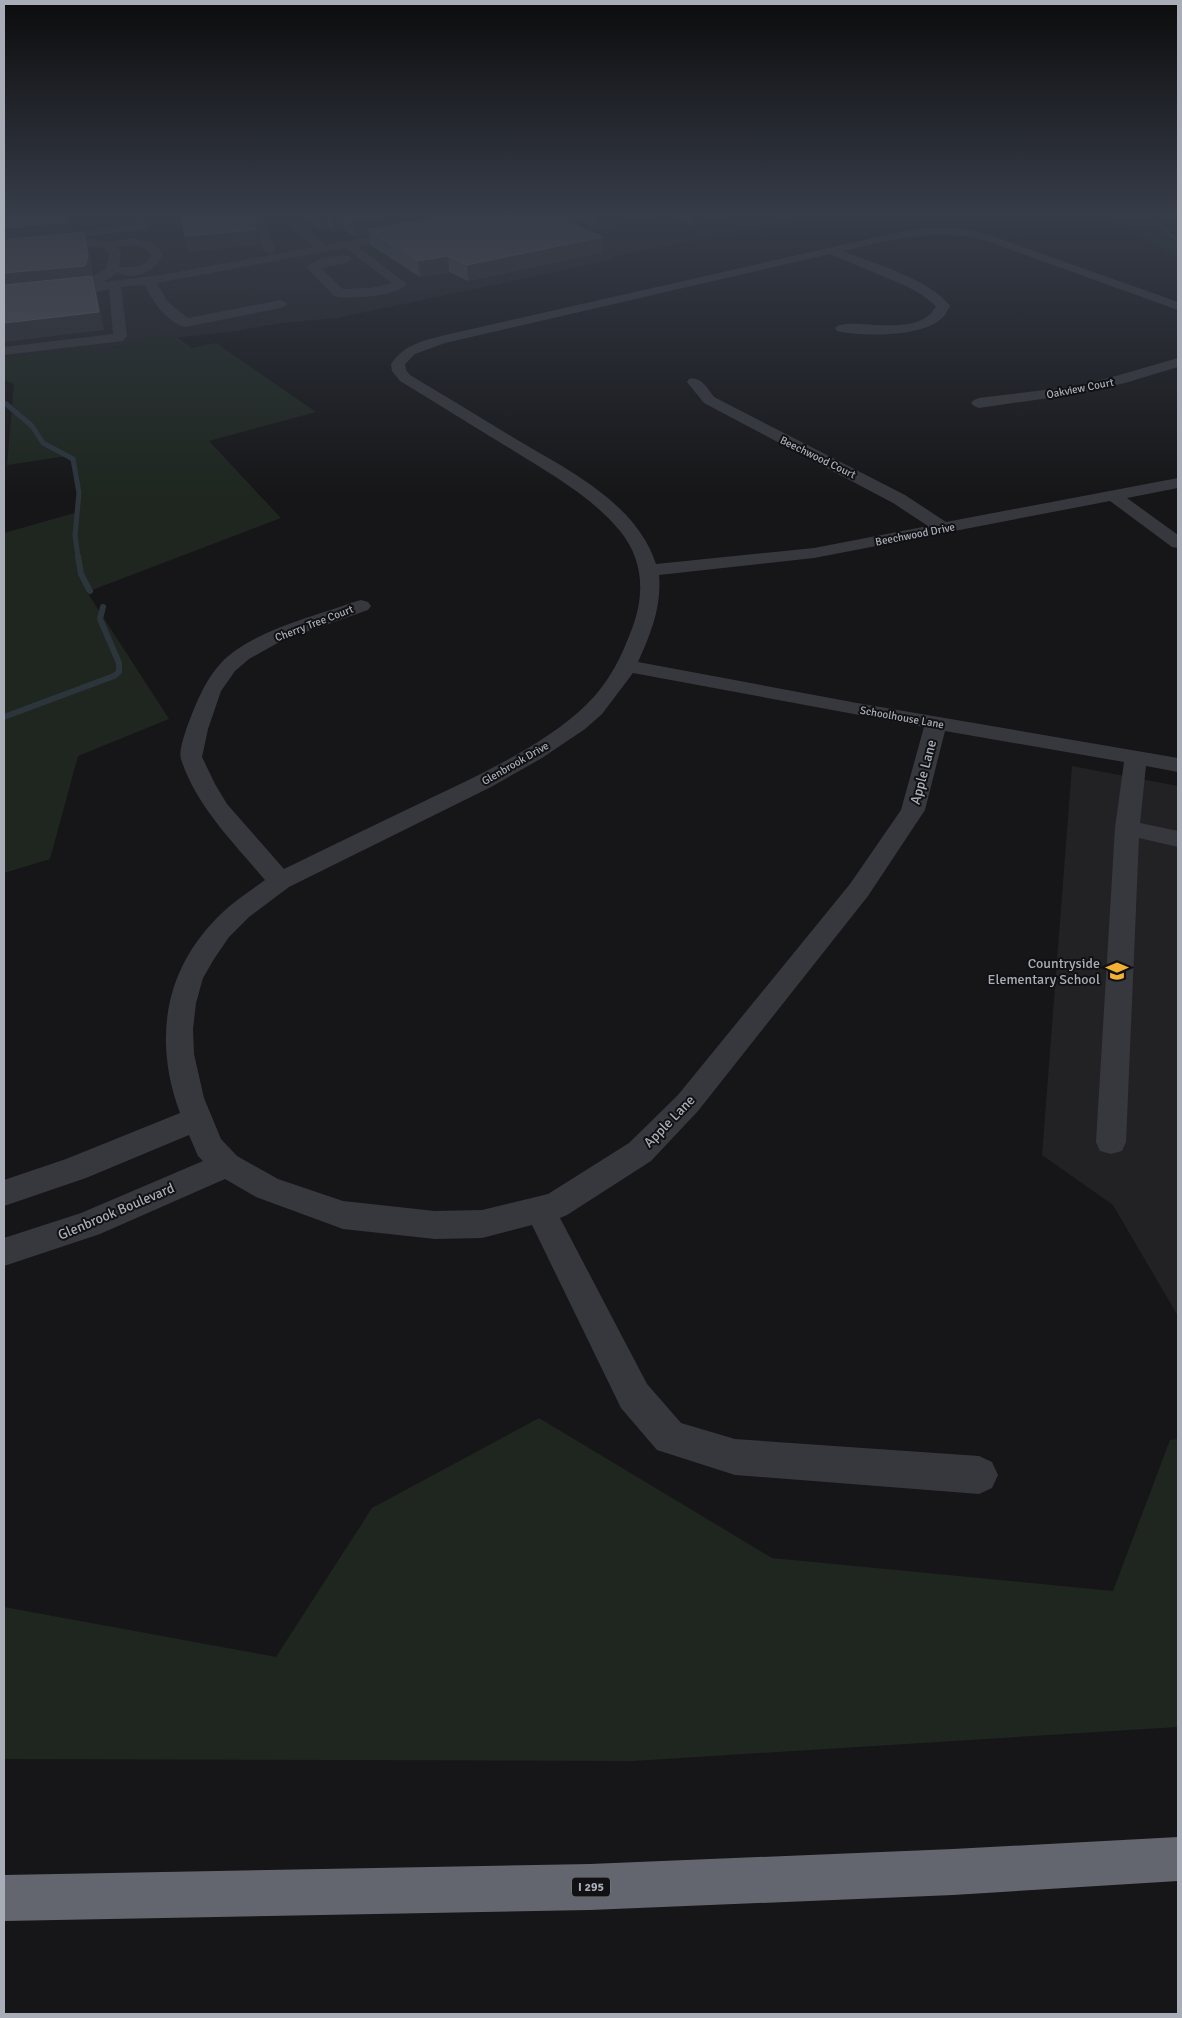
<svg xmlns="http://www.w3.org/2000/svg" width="1182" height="2018" viewBox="0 0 1182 2018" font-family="Signika,sans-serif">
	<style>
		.built { fill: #222225 }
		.green { fill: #1e261f }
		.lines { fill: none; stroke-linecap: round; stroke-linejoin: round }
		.stream-far2 { stroke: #2c353c; stroke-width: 4 }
		.stream-far1 { stroke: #2c353c; stroke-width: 5 }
		.stream { stroke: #2c353c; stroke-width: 6 }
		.minor { fill: #37383d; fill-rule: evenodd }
		.highway { fill: #63666e; fill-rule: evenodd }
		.wall { fill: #47494d }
		.shaded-wall { fill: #2f3033 }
		.building { fill: #525359; stroke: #5f6168 }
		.labels { text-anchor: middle; stroke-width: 4; stroke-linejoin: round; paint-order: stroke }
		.far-street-label { font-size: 11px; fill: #a8adb8; stroke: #111113 }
		.shield { fill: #111113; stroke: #7b7e86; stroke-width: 1 }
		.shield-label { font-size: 12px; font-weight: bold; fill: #a8adb8 }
		.street-label { font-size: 14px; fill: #a8adb8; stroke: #111113 }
		.poi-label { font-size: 14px; fill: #a8adb8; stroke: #111113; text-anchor: end }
	</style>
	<rect width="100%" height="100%" fill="#161618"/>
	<g class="built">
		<polygon points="4,214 825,214 612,257 611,260 337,318 281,323 237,331 137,342 91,354 89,348 4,357"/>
		<polygon points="1072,766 1178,786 1178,1316 1113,1205 1042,1155"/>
	</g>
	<g class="green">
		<polygon points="1071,214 1178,214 1178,259 1124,225"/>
		<polygon points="171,333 192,348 216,343 316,412 209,441 281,518 87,592 169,719 78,756 50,859 4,873 4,533 78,512 74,466 67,456 7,465 14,384 4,380 4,357 89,347 92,354"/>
		<polygon points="539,1418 772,1558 1113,1591 1170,1440 1178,1439 1178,1727 633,1761 4,1759 4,1607 276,1657 372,1508"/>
	</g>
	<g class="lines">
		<polyline class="stream-far2" points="1140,214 1162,227 1178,241"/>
		<polyline class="stream-far1" points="6,404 32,426 43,443 73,459 79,493 75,535 78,557"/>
		<g class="stream">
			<polyline points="78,556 81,574 90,591"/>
			<polyline points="4,717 114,676 119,672 119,663 100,619 103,607"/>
		</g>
		<g class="minor">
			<polygon points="136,214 148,214 150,227 148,229 82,237 76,234 82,231 138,224"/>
			<polygon points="251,214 263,214 275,250 273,253 269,254 263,250"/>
			<path d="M 288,214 L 300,214 L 302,226 L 326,245 L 407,230 L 411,231 L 413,233 L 411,235 L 357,246 L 407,284 C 397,296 350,300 334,296 L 309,270 L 307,267 C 315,258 338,254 349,256 L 351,259 L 349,262 L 321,268 L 343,289 L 370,288 L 392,283 L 345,248 L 157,283 L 168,302 L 188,318 L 281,300 L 288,304 L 281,308 L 185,327 C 168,323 151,300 145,285 L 121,287 L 127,336 L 123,341 L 4,355 L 4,347 L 113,334 L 109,289 L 97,292 L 92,291 L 4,301 L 4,293 L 91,283 L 94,275 L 106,269 L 109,253 L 103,248 L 91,247 L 4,255 L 4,247 L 91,239 L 109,242 L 131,238 L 152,243 L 163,253 C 158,270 133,283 118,272 L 104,282 L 161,275 L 314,247 L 293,229 ZM 131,245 C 139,246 145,248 151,254 C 146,270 132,265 119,268 L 121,252 L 116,247 Z"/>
			<path d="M 932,227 L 966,229 L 992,236 L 1178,302 L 1178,310 L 984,240 C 936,228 891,240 843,251 C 874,264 930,279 950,306 C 947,311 945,316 941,319 C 921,337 862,337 837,331 L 835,328 C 846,314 918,342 936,306 L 921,294 L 906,286 L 830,254 L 445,343 L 415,354 L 405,364 L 406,370 L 410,375 C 445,396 480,417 514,438 C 566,469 636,502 656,564 L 814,548 L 928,526 L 893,503 L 704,403 L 687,382 L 689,379 C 701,376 707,388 714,397 L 905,495 L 946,522 L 1178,478 L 1178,488 L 1127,498 L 1178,535 L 1178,548 L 1172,547 L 1110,501 L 814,558 L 659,575 C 662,605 651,634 638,662 L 857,703 L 1178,758 L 1178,772 L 1146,766 L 1140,823 L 1178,831 L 1178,847 L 1139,838 L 1126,1142 L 1122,1151 L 1111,1154 L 1100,1151 L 1096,1142 L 1115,828 L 1124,762 L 945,731 L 925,810 L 868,896 L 698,1111 L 651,1161 L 567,1215 L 560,1218 L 647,1384 L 681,1423 L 735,1439 L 979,1456 L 992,1462 L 998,1475 L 992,1488 L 979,1494 L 735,1475 L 657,1450 L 621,1408 L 532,1225 L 482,1238 L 435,1239 L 343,1229 L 256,1197 L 225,1179 L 100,1234 L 4,1266 L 4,1238 L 81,1213 L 203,1161 L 198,1156 L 189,1135 L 86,1178 L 4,1206 L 4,1180 L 66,1159 L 180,1113 C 151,1035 166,960 231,905 C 242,896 254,888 265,880 C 234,843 196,806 181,759 C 178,751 187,727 190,719 C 198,699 206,679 221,663 C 249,632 315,616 354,602 L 361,600 L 368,602 L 371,606 L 368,610 L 283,640 L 249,659 L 235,671 L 221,691 L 208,729 L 202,757 L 215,784 L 227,804 L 284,869 C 333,845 383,821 433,797 C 483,773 546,744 586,705 C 609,683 622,656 633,626 C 645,593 643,559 620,531 C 592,497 551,474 514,451 C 476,428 438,404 400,381 L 392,371 L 391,364 C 403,346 421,341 441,336 L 899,232 ZM 633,673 L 924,727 L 901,810 L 850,884 L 678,1095 L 629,1143 L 548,1194 L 482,1210 L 435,1211 L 343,1201 L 278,1179 L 237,1156 L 221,1139 L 204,1098 L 194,1054 L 193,1029 L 196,1003 L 203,978 L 214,959 L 229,937 L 249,917 L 289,887 L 491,787 L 542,758 L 585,729 L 602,714 Z"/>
			<polygon points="1178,358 1178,367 1125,383 1076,394 979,408 974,406 971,403 974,400 979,398 1076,386 1116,376"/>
		</g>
		<polygon class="highway" points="1178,1837 1178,1881 953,1895 590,1910 4,1921 4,1875 590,1864 953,1849"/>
	</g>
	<polygon class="wall" points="302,214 746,214 691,225 666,214 595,229 579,220 579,226 602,252 468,281 449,272 420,277 370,245 369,234 356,237 343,229 334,231 329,227 320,229 303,219"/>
	<g class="shaded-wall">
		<polygon points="66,214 68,214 71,239 4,246 4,228"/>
		<polygon points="318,214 327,214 329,227 320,229"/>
		<polygon points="341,214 343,229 334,231 332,215"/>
		<polygon points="395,214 477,214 368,230 369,234 356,237 354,221"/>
		<polygon points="595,214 666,214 595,229"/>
		<polygon points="692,214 746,214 691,225"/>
		<polygon points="579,217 579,232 565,220"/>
		<polygon points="257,230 259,245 188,252 185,236"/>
		<polygon points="84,232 88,249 93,273 92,276 97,293 104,330 4,342 4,273"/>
		<polygon points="602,237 602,252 468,281 467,265"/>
		<polygon points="448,256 449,272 420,277 418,261"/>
	</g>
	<g class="building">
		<polygon points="4,214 66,214 66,222 4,228"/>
		<polygon points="181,214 251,214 257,230 185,236"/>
		<polygon points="330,214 341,214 332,215"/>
		<polygon points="342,214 395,214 354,221"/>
		<polygon points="452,214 573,214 579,217 565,220 602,237 467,265 448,256 418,261 368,230"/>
		<polygon points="84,232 88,256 85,266 4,273 4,240"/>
		<polygon points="92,276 99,312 4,323 4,285"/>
	</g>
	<linearGradient id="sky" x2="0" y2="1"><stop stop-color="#0c0c0d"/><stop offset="0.43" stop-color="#363c48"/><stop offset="1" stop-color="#363c48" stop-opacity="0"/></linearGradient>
	<rect width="1182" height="496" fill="url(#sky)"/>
	<defs>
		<g id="school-bare" transform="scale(1.725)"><path d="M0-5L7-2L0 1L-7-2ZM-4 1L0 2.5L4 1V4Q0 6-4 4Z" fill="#f2b134" stroke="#111113" stroke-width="2.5" paint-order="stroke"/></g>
	</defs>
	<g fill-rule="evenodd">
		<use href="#school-bare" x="1117" y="971"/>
	</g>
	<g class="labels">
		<g class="far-street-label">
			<text transform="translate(1080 388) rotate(-11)" y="4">Oakview Court</text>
			<text transform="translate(818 457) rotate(26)" y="4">Beechwood Court</text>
			<text transform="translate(915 534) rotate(-11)" y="4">Beechwood Drive</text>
			<text transform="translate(314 623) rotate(-21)" y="4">Cherry Tree Court</text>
			<text transform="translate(902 717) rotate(10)" y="4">Schoolhouse Lane</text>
			<text transform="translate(515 763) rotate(-30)" y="4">Glenbrook Drive</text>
		</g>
		<rect class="shield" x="572" y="1877.5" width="38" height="19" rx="4"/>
		<g class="shield-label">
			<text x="591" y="1891">I 295</text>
		</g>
		<g class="street-label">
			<text transform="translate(923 772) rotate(-75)" y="5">Apple Lane</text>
			<text transform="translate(669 1121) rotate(-46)" y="5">Apple Lane</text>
			<text transform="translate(116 1211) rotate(-23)" y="5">Glenbrook Boulevard</text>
		</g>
		<g class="poi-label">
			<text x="1100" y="968">Countryside<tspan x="1100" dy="16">Elementary School</tspan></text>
		</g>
	</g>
	<rect width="1182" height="2018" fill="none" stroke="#a8adb8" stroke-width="10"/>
</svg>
